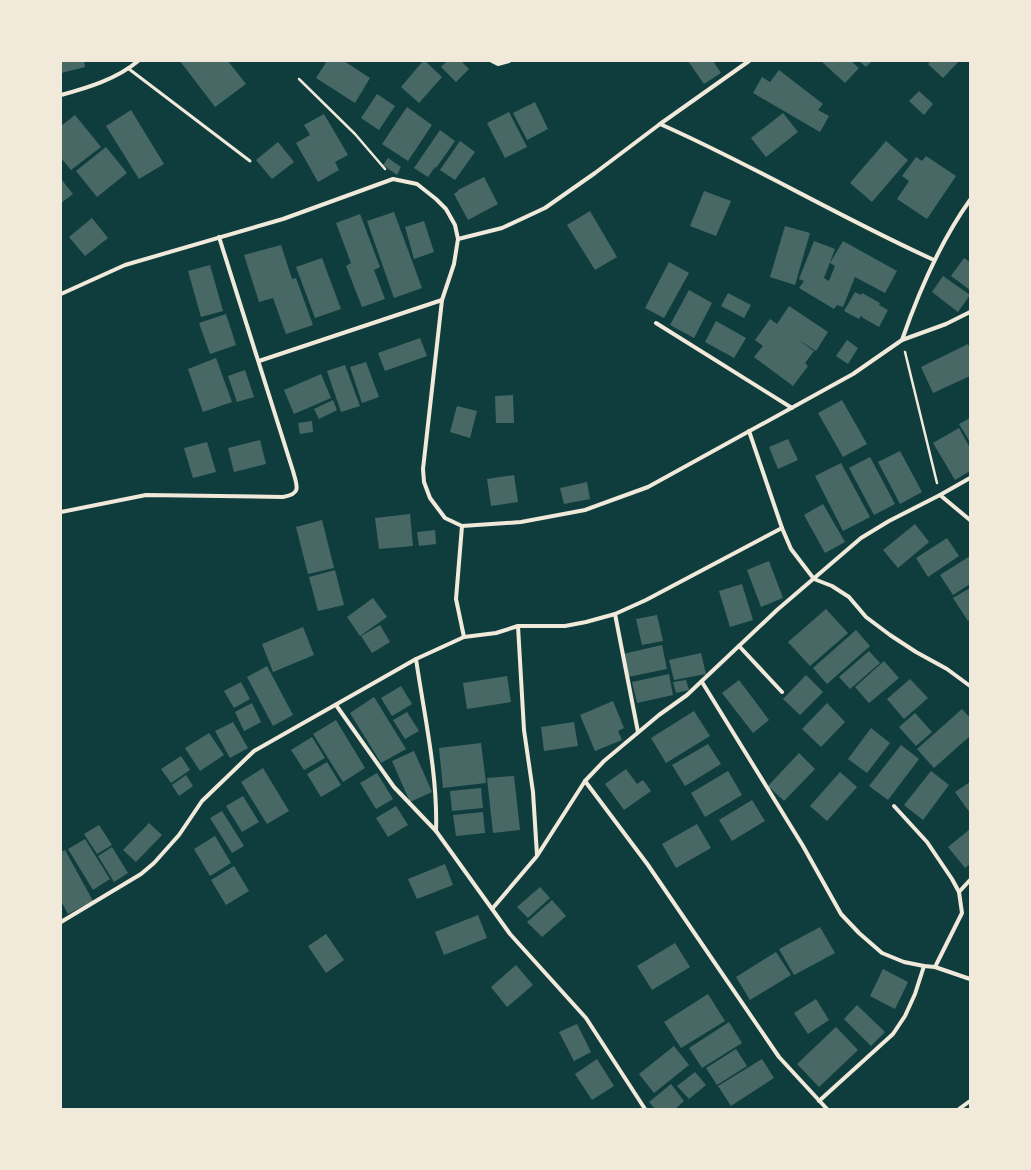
<svg xmlns="http://www.w3.org/2000/svg" width="1031" height="1170" viewBox="0 0 1031 1170" font-family="Quicksand,sans-serif">
	<style>
		.building { fill: #486865 }
		.lines { fill: none; stroke-linecap: round; stroke-linejoin: round }
		.path { stroke: #f1e9da; stroke-width: 2.5 }
		.service { stroke: #f1e9da; stroke-width: 3 }
		.minor { stroke: #f1e9da; stroke-width: 4 }
	</style>
	<rect width="100%" height="100%" fill="#0f3d3e"/>
	<g class="building">
		<polygon points="61,61 84,61 85,67 61,73"/>
		<polygon points="180,61 228,61 246,84 215,107"/>
		<polygon points="327,61 344,61 370,78 355,103 316,78"/>
		<polygon points="423,61 425,61 442,77 419,103 401,87"/>
		<polygon points="447,61 461,61 469,69 456,82 441,67"/>
		<polygon points="688,61 713,61 721,73 704,84"/>
		<polygon points="821,61 851,61 859,68 845,83"/>
		<polygon points="859,61 872,61 866,67"/>
		<polygon points="931,61 959,61 943,78 928,64"/>
		<polygon points="779,70 823,104 818,110 829,116 820,132 753,93 762,77 770,82"/>
		<polygon points="919,91 933,104 924,115 909,101"/>
		<polygon points="377,94 395,106 379,130 361,118"/>
		<polygon points="535,102 548,129 527,140 513,113"/>
		<polygon points="407,107 432,125 408,161 382,144"/>
		<polygon points="131,110 164,164 139,179 106,126"/>
		<polygon points="509,112 527,147 505,158 487,123"/>
		<polygon points="783,113 798,132 766,157 751,138"/>
		<polygon points="324,114 348,155 335,162 339,170 318,182 296,143 310,135 304,125"/>
		<polygon points="75,115 101,147 71,170 61,158 61,126"/>
		<polygon points="440,130 455,141 436,168 435,167 428,177 414,168"/>
		<polygon points="460,141 475,152 455,180 440,170"/>
		<polygon points="886,141 908,160 872,202 850,183"/>
		<polygon points="278,142 294,162 272,179 256,160"/>
		<polygon points="106,147 127,173 97,197 76,171"/>
		<polygon points="926,156 956,176 927,219 897,199 909,181 902,176 916,157 922,161"/>
		<polygon points="388,158 401,167 397,175 383,165"/>
		<polygon points="484,177 498,204 468,220 454,194 458,191 458,190"/>
		<polygon points="61,179 73,194 61,203"/>
		<polygon points="704,191 731,201 716,236 690,226"/>
		<polygon points="590,211 617,257 595,270 567,225"/>
		<polygon points="394,212 422,288 394,298 367,221"/>
		<polygon points="360,214 380,267 374,270 385,299 362,307 346,266 351,263 336,223"/>
		<polygon points="92,218 108,238 85,256 69,237"/>
		<polygon points="424,221 434,252 414,259 405,227"/>
		<polygon points="785,226 810,233 795,285 770,277"/>
		<polygon points="814,241 835,249 824,278 829,281 835,266 830,263 843,241 897,271 885,293 855,277 843,307 837,305 834,309 799,288 804,281 799,279"/>
		<polygon points="281,245 292,279 296,278 313,325 286,334 273,298 259,302 244,255"/>
		<polygon points="322,258 341,309 315,318 296,267"/>
		<polygon points="964,258 970,262 970,290 951,276"/>
		<polygon points="669,262 689,273 664,318 645,308"/>
		<polygon points="210,265 223,311 201,317 188,271"/>
		<polygon points="943,276 970,295 958,312 932,292"/>
		<polygon points="689,290 712,303 694,338 670,325"/>
		<polygon points="855,292 861,295 862,293 880,303 879,305 888,310 879,327 863,318 863,317 861,316 859,319 844,311"/>
		<polygon points="728,293 751,305 744,318 721,306"/>
		<polygon points="789,306 828,332 816,351 797,339 814,351 805,363 808,366 793,386 754,357 763,346 755,340 770,319 777,324"/>
		<polygon points="226,314 236,345 210,354 199,323"/>
		<polygon points="716,321 746,338 734,358 705,342"/>
		<polygon points="420,338 427,356 385,371 378,353"/>
		<polygon points="847,340 858,348 848,364 836,356"/>
		<polygon points="968,344 970,349 970,376 933,393 921,367"/>
		<polygon points="216,358 232,402 203,412 188,369"/>
		<polygon points="366,362 379,397 362,403 350,367"/>
		<polygon points="345,365 360,406 341,412 327,371"/>
		<polygon points="245,370 254,397 237,402 228,376"/>
		<polygon points="321,374 331,398 294,414 284,390"/>
		<polygon points="513,395 514,423 496,423 495,396"/>
		<polygon points="333,400 337,410 319,419 314,409"/>
		<polygon points="842,400 867,444 843,457 818,413"/>
		<polygon points="457,406 477,411 470,438 450,432"/>
		<polygon points="970,418 970,442 959,424"/>
		<polygon points="312,421 313,432 300,434 298,423"/>
		<polygon points="959,428 970,448 970,471 955,480 933,443"/>
		<polygon points="788,439 798,460 778,469 769,447"/>
		<polygon points="260,440 266,464 234,472 228,448"/>
		<polygon points="207,442 216,472 193,478 184,448"/>
		<polygon points="900,451 922,492 900,504 878,462"/>
		<polygon points="870,457 895,504 874,515 849,468"/>
		<polygon points="841,463 870,517 843,531 815,476"/>
		<polygon points="514,475 518,502 491,506 487,479"/>
		<polygon points="587,482 590,499 564,504 560,488"/>
		<polygon points="823,504 845,542 825,553 804,515"/>
		<polygon points="410,514 413,546 379,549 375,518"/>
		<polygon points="322,520 334,568 308,574 296,527"/>
		<polygon points="915,524 929,542 898,568 883,550"/>
		<polygon points="435,530 436,544 419,546 417,532"/>
		<polygon points="947,538 959,556 928,577 916,558"/>
		<polygon points="970,556 970,584 953,595 940,575"/>
		<polygon points="769,561 783,598 761,607 747,570"/>
		<polygon points="335,570 344,605 318,611 309,577"/>
		<polygon points="742,584 753,620 730,627 719,591"/>
		<polygon points="970,588 970,619 968,621 953,598"/>
		<polygon points="373,598 387,617 360,636 347,617"/>
		<polygon points="826,609 848,633 810,666 788,642"/>
		<polygon points="657,615 663,641 642,645 636,619"/>
		<polygon points="380,625 390,642 372,653 361,636"/>
		<polygon points="303,627 314,655 273,672 262,644"/>
		<polygon points="856,630 870,646 827,684 813,668"/>
		<polygon points="662,645 667,669 628,677 623,654"/>
		<polygon points="869,651 880,663 850,689 839,677"/>
		<polygon points="701,653 706,674 674,680 669,660"/>
		<polygon points="884,661 899,678 869,703 855,687"/>
		<polygon points="267,666 293,715 273,726 247,677"/>
		<polygon points="669,674 673,695 637,703 632,682"/>
		<polygon points="806,675 823,692 800,715 783,699"/>
		<polygon points="507,676 511,702 467,709 463,683"/>
		<polygon points="910,679 928,698 904,719 887,699"/>
		<polygon points="686,680 689,690 676,693 673,682"/>
		<polygon points="739,680 769,720 753,733 722,693"/>
		<polygon points="241,682 250,699 234,708 224,691"/>
		<polygon points="401,686 412,704 392,716 381,698"/>
		<polygon points="374,697 406,749 381,763 350,713"/>
		<polygon points="613,701 624,728 618,731 622,740 595,751 580,715"/>
		<polygon points="252,703 261,722 244,731 235,712"/>
		<polygon points="827,703 845,722 821,747 802,729"/>
		<polygon points="962,709 970,718 970,736 934,768 917,749"/>
		<polygon points="694,711 710,736 666,763 651,738"/>
		<polygon points="407,712 419,731 405,739 393,720"/>
		<polygon points="915,713 932,732 916,746 899,727"/>
		<polygon points="336,720 365,768 343,782 313,734"/>
		<polygon points="233,722 248,748 230,758 215,731"/>
		<polygon points="574,722 578,746 544,751 541,727"/>
		<polygon points="871,728 890,743 867,773 848,759"/>
		<polygon points="209,733 224,755 200,771 185,748"/>
		<polygon points="312,737 325,758 304,770 291,750"/>
		<polygon points="481,743 486,783 443,788 439,748"/>
		<polygon points="708,744 721,764 685,786 672,765"/>
		<polygon points="901,745 919,759 888,800 869,786"/>
		<polygon points="414,751 432,792 410,802 392,761"/>
		<polygon points="799,753 815,769 784,801 768,786"/>
		<polygon points="181,756 190,770 171,783 161,769"/>
		<polygon points="327,762 341,785 321,797 307,774"/>
		<polygon points="263,768 289,811 267,824 241,782"/>
		<polygon points="626,769 637,784 643,780 651,791 624,810 605,784"/>
		<polygon points="728,771 742,795 705,817 691,793"/>
		<polygon points="931,771 949,785 923,820 904,805"/>
		<polygon points="840,772 857,787 827,821 810,806"/>
		<polygon points="377,773 393,799 376,809 360,783"/>
		<polygon points="186,775 193,786 179,796 172,785"/>
		<polygon points="514,776 520,830 493,833 487,778"/>
		<polygon points="970,782 970,813 955,792"/>
		<polygon points="481,788 483,808 452,811 450,791"/>
		<polygon points="243,796 259,822 242,832 226,806"/>
		<polygon points="752,800 765,821 732,841 719,820"/>
		<polygon points="396,806 408,825 388,837 376,818"/>
		<polygon points="222,811 244,846 232,853 210,818"/>
		<polygon points="483,812 485,833 456,836 453,815"/>
		<polygon points="149,823 162,835 136,862 123,850"/>
		<polygon points="697,824 711,848 676,868 662,844"/>
		<polygon points="99,825 112,845 97,854 84,834"/>
		<polygon points="970,829 970,864 965,868 948,847"/>
		<polygon points="215,836 231,863 210,876 194,849"/>
		<polygon points="85,839 110,879 93,890 68,849"/>
		<polygon points="112,847 128,873 114,882 98,856"/>
		<polygon points="65,850 93,901 68,914 61,901 61,852"/>
		<polygon points="445,864 453,885 417,899 408,879"/>
		<polygon points="234,866 249,891 226,905 211,880"/>
		<polygon points="540,887 550,898 528,918 517,907"/>
		<polygon points="552,900 566,916 542,937 527,922"/>
		<polygon points="478,915 487,938 444,955 435,932"/>
		<polygon points="820,927 835,953 794,975 779,949"/>
		<polygon points="326,934 344,960 326,973 308,946"/>
		<polygon points="675,943 690,967 652,990 637,966"/>
		<polygon points="776,952 791,975 750,1000 736,977"/>
		<polygon points="516,965 533,985 507,1007 491,987"/>
		<polygon points="883,969 908,982 895,1009 870,996"/>
		<polygon points="708,994 725,1021 681,1048 664,1022"/>
		<polygon points="816,999 829,1020 808,1034 794,1013"/>
		<polygon points="857,1005 885,1032 871,1046 844,1019"/>
		<polygon points="729,1022 742,1043 702,1068 689,1048"/>
		<polygon points="577,1024 591,1052 574,1061 559,1032"/>
		<polygon points="836,1027 858,1050 819,1087 797,1064"/>
		<polygon points="674,1046 689,1065 654,1093 639,1074"/>
		<polygon points="736,1049 747,1066 717,1085 706,1068"/>
		<polygon points="597,1059 614,1086 592,1100 575,1074"/>
		<polygon points="762,1059 774,1078 731,1106 718,1086"/>
		<polygon points="695,1072 706,1085 689,1099 677,1086"/>
		<polygon points="671,1084 684,1101 675,1109 655,1109 649,1102"/>
	</g>
	<g class="lines">
		<g class="path">
			<polyline points="299,79 355,134 385,169"/>
			<polyline points="905,352 937,483"/>
		</g>
		<polyline class="service" points="129,69 250,161"/>
		<g class="minor">
			<polyline points="492,61 498,64 509,61"/>
			<path d="M 61,95 C 87,88 117,79 138,61"/>
			<path d="M 660,124 C 753,165 841,218 934,260"/>
			<polyline points="458,239 502,228 545,208 595,173 660,124 749,61"/>
			<polyline points="61,294 125,265 283,219 393,179 417,184 436,199 446,209 455,225 458,239 454,264 442,300 423,469 424,482 430,498 445,518 462,526"/>
			<polyline points="656,323 792,408"/>
			<path d="M 902,340 C 919,291 940,242 970,200"/>
			<polyline points="259,361 442,300"/>
			<polyline points="749,431 782,528"/>
			<polyline points="940,495 970,520"/>
			<path d="M 61,512 L 146,495 L 283,497 C 302,494 297,486 293,471 L 219,237"/>
			<polyline points="462,526 521,522 585,510 648,487 853,374 902,340 946,324 970,312"/>
			<polyline points="462,526 456,599 464,637"/>
			<polyline points="615,614 638,732"/>
			<polyline points="518,626 524,730 533,792 537,855"/>
			<polyline points="739,646 782,692"/>
			<path d="M 416,659 C 424,714 438,775 436,831"/>
			<polyline points="702,682 803,846 841,914 859,933 882,953 904,962 924,966 935,967 970,979"/>
			<polyline points="336,705 394,787 436,831 510,934 586,1018 645,1109"/>
			<polyline points="585,781 648,865 779,1057 827,1109"/>
			<polyline points="894,806 927,842 952,879 959,892 962,913 935,967"/>
			<polyline points="959,892 970,880"/>
			<polyline points="492,909 537,856 585,781 604,761 659,715 687,695 777,610 861,538 889,521 940,495 970,478"/>
			<polyline points="61,922 141,874 154,863 179,835 202,801 254,751 416,659 464,637 496,633 518,626 565,626 586,622 615,614 646,600 782,528 791,549 814,579 832,586 849,597 866,617 890,635 916,652 947,669 970,686"/>
			<polyline points="819,1101 893,1034 905,1016 915,994 924,966"/>
			<polyline points="959,1109 970,1101"/>
		</g>
	</g>
	<rect width="1031" height="1170" fill="none" stroke="#f1e9da" stroke-width="124"/>
</svg>
